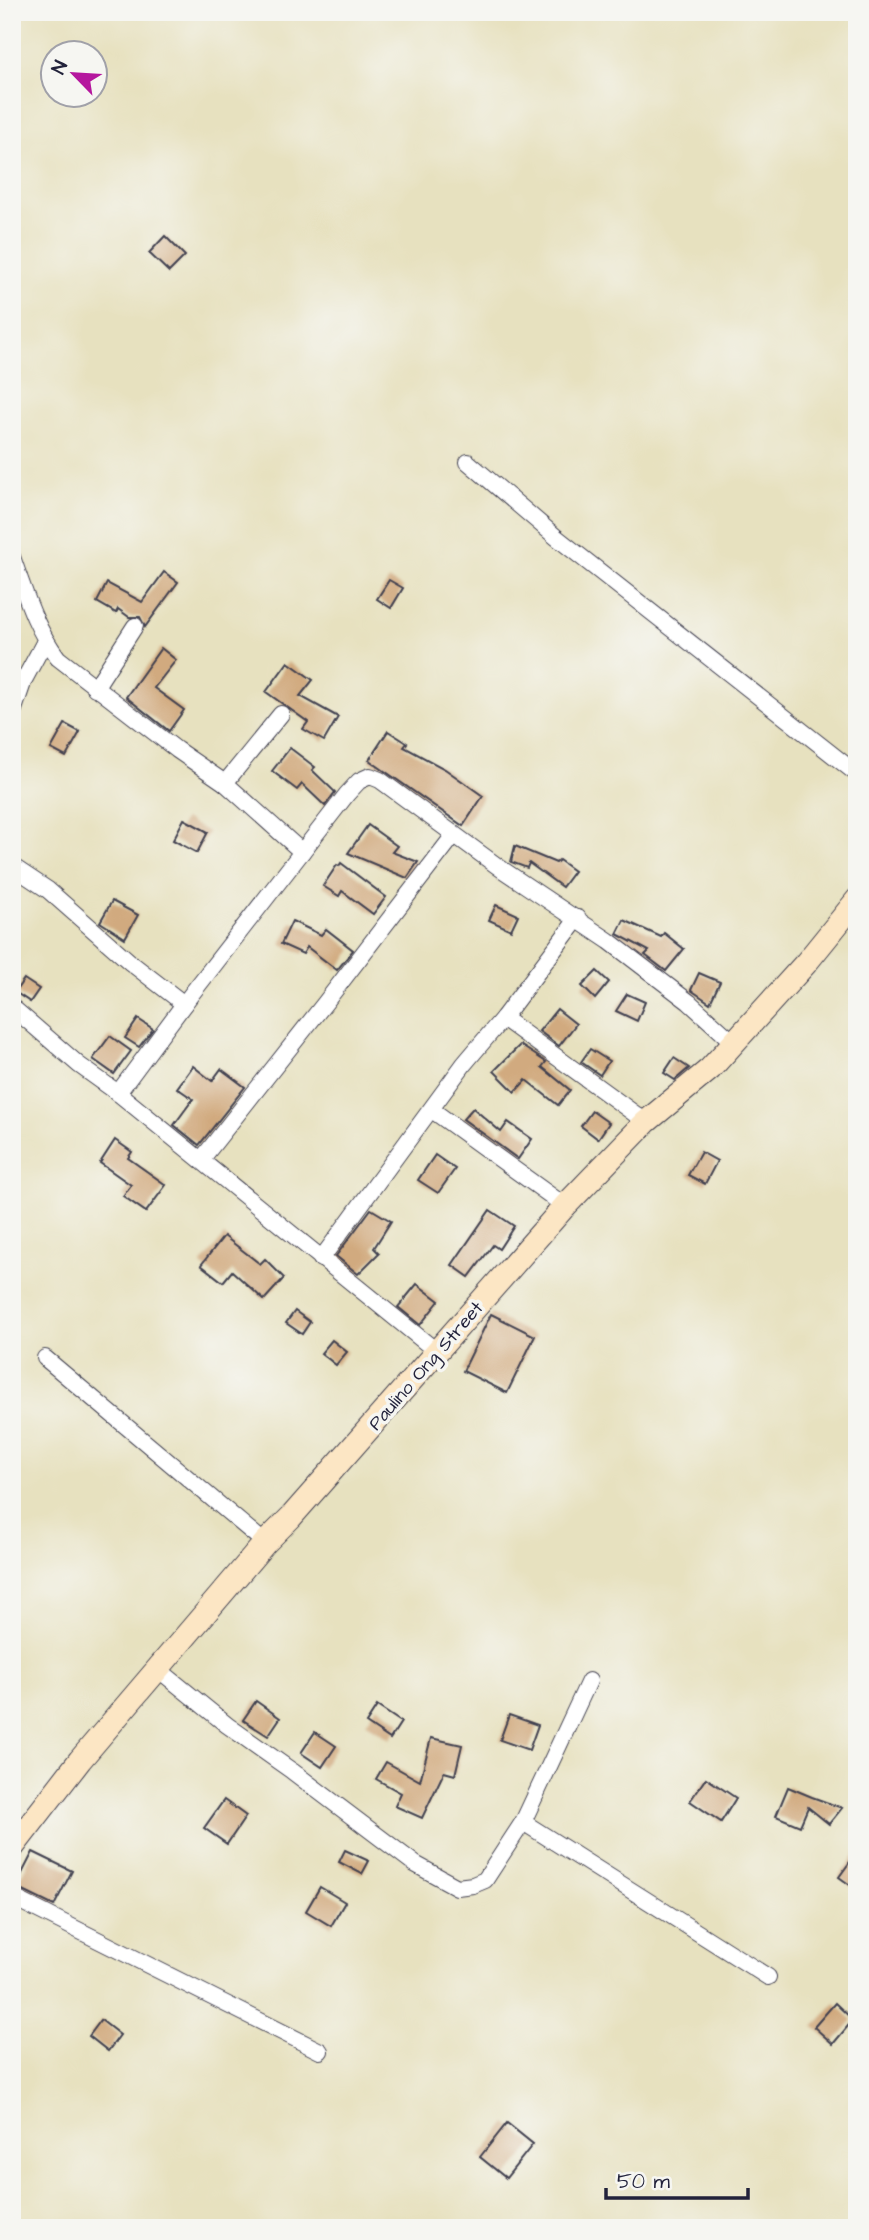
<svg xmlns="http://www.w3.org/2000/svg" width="869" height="2240" viewBox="0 0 869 2240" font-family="'Architects Daughter',sans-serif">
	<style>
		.building { fill: #d1aa7f }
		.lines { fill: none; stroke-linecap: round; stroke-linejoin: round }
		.street-casing { stroke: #403f4f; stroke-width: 18 }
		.secondary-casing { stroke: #403f4f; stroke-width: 25 }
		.street { stroke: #fff; stroke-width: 16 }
		.secondary { stroke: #fce6c4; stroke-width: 23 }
		.labels { text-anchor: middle; stroke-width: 7; stroke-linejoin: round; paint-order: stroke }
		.street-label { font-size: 19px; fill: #22223b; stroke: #f6f6f2 }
	</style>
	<rect width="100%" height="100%" fill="#f6f6f2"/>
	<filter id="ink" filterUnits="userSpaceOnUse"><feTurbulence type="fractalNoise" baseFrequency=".0143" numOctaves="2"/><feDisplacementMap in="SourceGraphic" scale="14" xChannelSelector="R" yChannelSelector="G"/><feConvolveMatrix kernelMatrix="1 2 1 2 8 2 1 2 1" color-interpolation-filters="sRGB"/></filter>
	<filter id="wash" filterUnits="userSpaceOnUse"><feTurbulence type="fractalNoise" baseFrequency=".00686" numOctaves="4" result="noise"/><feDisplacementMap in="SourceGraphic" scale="28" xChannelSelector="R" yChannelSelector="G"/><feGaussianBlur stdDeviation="1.57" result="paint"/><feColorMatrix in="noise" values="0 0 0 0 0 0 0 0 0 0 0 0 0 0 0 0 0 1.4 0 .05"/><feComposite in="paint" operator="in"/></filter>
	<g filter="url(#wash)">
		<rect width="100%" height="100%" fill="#e7e1bf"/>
		<g id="blocks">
			<g class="building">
				<polygon points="165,236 185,256 169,272 149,253"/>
				<polygon points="164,572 178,582 145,627 140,617 129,617 118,609 116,613 97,602 107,583 142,602"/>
				<polygon points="389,580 403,588 391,608 377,599"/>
				<polygon points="161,648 176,660 154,688 184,710 169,731 126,697"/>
				<polygon points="288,662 313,680 300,696 338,717 324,741 303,729 308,722 266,692"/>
				<polygon points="65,724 80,732 66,757 51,749"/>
				<polygon points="388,731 407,743 404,747 445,769 483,796 463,826 369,760"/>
				<polygon points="290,748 315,767 312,770 335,792 325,806 302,784 297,790 272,771"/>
				<polygon points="184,819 208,832 197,853 173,840"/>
				<polygon points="368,825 397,846 392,852 418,862 407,878 348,853"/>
				<polygon points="515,846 556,863 559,860 574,871 562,887 529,863 527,868 511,862"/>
				<polygon points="341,863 386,897 373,914 342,891 339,896 323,886 337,865 339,866"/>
				<polygon points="112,901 138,915 125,938 100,922"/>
				<polygon points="496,905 518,915 511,930 489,920"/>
				<polygon points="624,920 661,937 664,933 684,949 666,971 645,955 649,951 617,934"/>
				<polygon points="292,921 321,935 326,929 353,950 337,970 307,947 303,954 281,944"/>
				<polygon points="597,971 609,982 595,999 582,986"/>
				<polygon points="699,973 720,982 710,1003 691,990"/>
				<polygon points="24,979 39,989 30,1002 15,992"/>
				<polygon points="627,994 645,1002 637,1021 616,1011"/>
				<polygon points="557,1009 576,1024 559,1046 539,1031"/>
				<polygon points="138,1019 153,1029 139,1047 125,1038"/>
				<polygon points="110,1036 131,1051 114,1074 93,1059"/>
				<polygon points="520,1045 546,1062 542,1067 570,1090 558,1105 526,1080 515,1092 494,1071"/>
				<polygon points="590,1049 609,1061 600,1075 581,1062"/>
				<polygon points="674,1058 689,1068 675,1080 664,1073"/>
				<polygon points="193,1066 212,1081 221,1069 245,1087 199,1145 174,1125 193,1099 177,1088"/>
				<polygon points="473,1108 501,1132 508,1122 532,1139 518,1159 463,1119"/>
				<polygon points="592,1111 609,1123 598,1139 581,1126"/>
				<polygon points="115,1140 132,1152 128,1158 166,1185 146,1212 123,1196 131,1185 100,1163"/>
				<polygon points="701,1152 717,1161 705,1184 688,1175"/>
				<polygon points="435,1155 455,1169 438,1193 418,1180"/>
				<polygon points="371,1209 391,1221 374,1248 379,1253 358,1274 336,1256"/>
				<polygon points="490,1210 514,1226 499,1249 493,1245 469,1277 452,1265"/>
				<polygon points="224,1236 260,1264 265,1259 284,1278 264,1300 232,1271 223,1282 201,1265"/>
				<polygon points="417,1284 439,1301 420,1325 398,1307"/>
				<polygon points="295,1311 310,1322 302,1334 286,1323"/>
				<polygon points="491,1314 535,1336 507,1393 463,1371"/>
				<polygon points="332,1340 347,1352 336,1365 321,1353"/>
				<polygon points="256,1701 280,1718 268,1736 243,1720"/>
				<polygon points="377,1706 401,1722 390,1739 366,1723"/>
				<polygon points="509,1715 538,1725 529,1750 500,1740"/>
				<polygon points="315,1732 336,1746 322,1767 301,1753"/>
				<polygon points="431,1738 462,1745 455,1775 444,1772 422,1818 395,1806 401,1793 376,1779 386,1762 420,1781"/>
				<polygon points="706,1778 736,1798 721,1822 690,1801"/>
				<polygon points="788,1787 812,1797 842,1808 829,1824 808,1807 800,1826 776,1816"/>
				<polygon points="224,1800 246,1816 227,1844 204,1828"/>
				<polygon points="345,1850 369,1861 362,1874 339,1862"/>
				<polygon points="33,1852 72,1871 54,1906 15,1887"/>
				<polygon points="857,1852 857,1890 839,1877"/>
				<polygon points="320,1887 345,1902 331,1926 306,1911"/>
				<polygon points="835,2003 853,2020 833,2044 814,2027"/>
				<polygon points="101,2020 120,2035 108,2051 89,2036"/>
				<polygon points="507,2123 533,2144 506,2178 480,2157"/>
			</g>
		</g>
	</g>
	<g filter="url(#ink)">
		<use href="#blocks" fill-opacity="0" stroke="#403f4f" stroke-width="2"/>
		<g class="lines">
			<g class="street-casing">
				<g id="street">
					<polyline points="468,462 556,537 857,774"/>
					<path d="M 12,557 C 25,593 35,628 58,658 L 177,750 L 225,783 L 302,852"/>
					<polyline points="95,688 135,626"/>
					<polyline points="12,715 24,680 45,641"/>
					<polyline points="225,783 281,714"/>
					<polyline points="12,866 48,890 131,963 184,1004"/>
					<polyline points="12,1007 79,1065 118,1093 436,1351"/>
					<polyline points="503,1018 646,1122"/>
					<polyline points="118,1093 193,992 347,794 359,781 370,776 380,780 500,868 609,941 689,1002 733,1042"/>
					<polyline points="432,1110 565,1206"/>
					<polyline points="201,1160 325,1003 454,835"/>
					<polyline points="321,1259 464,1064 503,1018 578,918"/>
					<polyline points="45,1358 265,1543"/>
					<polyline points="158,1669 227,1725 292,1771 415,1864 457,1887 473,1885 485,1880 523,1822 589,1681"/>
					<polyline points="523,1822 768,1977"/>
					<polyline points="12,1897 320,2051"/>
				</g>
			</g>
			<g class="secondary-casing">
				<polyline id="secondary" points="12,1848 80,1760 265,1543 291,1517 565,1206 646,1122 710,1069 806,963 857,900"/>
			</g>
			<use href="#street" class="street"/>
			<use href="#secondary" class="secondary"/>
		</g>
	</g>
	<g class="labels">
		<g class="street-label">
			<text transform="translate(425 1365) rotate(-49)" y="7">Paulino Ong Street</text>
		</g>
	</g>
	<rect width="869" height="2240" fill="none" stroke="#f6f6f2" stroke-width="42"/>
	<g transform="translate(74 74) rotate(295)"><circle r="33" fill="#f6f6f2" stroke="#a1a1a9" stroke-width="2"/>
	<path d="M0-5L12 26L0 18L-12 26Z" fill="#b5179e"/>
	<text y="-10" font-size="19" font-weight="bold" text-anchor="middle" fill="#22223b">N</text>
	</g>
	<path d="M606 2188v10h142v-10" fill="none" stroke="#22223b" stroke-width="3.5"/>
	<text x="617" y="2188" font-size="21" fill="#22223b" stroke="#f6f6f2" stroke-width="5" paint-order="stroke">50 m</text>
</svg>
